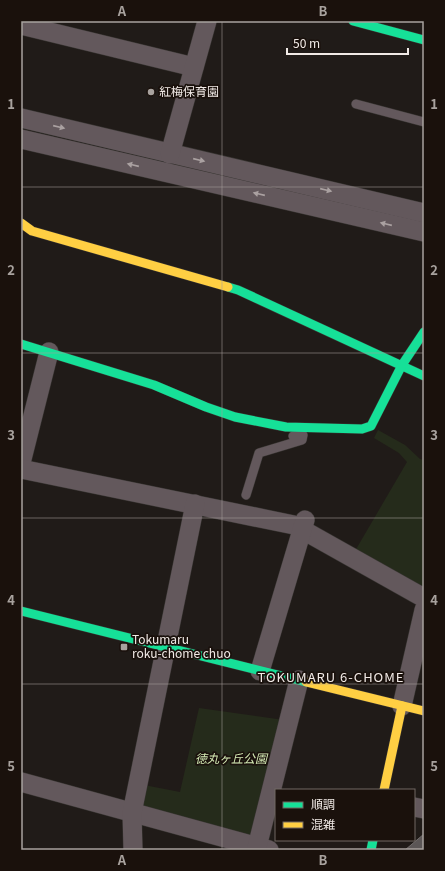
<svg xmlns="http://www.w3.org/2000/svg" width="445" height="871" viewBox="0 0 445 871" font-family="Georgia,'Noto Sans JP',serif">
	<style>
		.green { fill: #252b1b }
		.building { fill: #5b5656; stroke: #726d6c }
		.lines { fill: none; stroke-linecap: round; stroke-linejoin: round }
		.lane-casing { stroke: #383532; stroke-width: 10 }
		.street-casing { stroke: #383532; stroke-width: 20 }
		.fast-casing { stroke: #383532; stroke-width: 10 }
		.slow-casing { stroke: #383532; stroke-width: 10 }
		.lane { stroke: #63585c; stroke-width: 9 }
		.street { stroke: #63585c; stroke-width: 19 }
		.fast { stroke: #16e098; stroke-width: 9 }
		.slow { stroke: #ffcf43; stroke-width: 9 }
		.oneway { fill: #aaa1a1 }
		.grid { fill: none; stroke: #a8a29e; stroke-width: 1; stroke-opacity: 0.55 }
		.poi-dot { fill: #a8a29e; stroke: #1a110c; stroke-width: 1.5 }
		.labels { text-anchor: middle; stroke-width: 3.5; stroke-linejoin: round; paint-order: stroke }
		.poi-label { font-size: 12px; fill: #f1eae6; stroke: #1a110c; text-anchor: start }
		.park-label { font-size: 12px; font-style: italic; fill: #d4eab4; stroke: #1a110c }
		.neighbourhood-label { font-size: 13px; letter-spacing: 1px; fill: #f1eae6; stroke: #1a110c }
		.neatline { fill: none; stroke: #a8a29e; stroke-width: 1.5 }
		.grid-label { font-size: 13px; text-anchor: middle; font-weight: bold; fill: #a8a29e }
	</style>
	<rect width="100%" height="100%" fill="#201b18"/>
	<g class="green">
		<polygon points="378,430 405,445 420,459 424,460 424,591 355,551 407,462 399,453 374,438"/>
		<polygon points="199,708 284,720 256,831 248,837 146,810 141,801 144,785 180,792"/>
	</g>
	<polygon class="building" points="424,834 424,850 405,850"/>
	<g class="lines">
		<g class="lane-casing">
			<g id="lane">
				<polyline points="356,104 424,122"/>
				<polyline points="246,495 259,453 302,440 303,435 293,436"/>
			</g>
		</g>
		<g class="street-casing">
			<g id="street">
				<polyline points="21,25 194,67"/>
				<polyline points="21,118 424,213"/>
				<polyline points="21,139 424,232"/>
				<polyline points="170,154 207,21"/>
				<polyline points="21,463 49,352"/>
				<polyline points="21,469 294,525 424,598"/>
				<polyline points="260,671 305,520"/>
				<polyline points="402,706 424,610"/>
				<polyline points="21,782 269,850"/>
				<polyline points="414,807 424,809"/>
				<polyline points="257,847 299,680"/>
				<polyline points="133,850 132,813 195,504"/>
			</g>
		</g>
		<g class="fast-casing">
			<g id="fast">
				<polyline points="353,21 424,40"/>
				<polyline points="228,287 238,290 424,376"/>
				<polyline points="21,344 154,385 206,407 235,417 286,427 362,429 371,426 402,365 424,332"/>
				<polyline points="21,611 306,682"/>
				<polyline points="371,850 373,840"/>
			</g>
		</g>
		<g class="slow-casing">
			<g id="slow">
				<polyline points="21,223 32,231 228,287"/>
				<polyline points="306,682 424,711"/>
				<polyline points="384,790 402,706"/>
			</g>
		</g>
		<use href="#lane" class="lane"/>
		<use href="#street" class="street"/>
		<use href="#fast" class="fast"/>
		<use href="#slow" class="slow"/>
	</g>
	<defs><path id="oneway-solid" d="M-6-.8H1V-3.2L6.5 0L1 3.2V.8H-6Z"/></defs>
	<g class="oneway">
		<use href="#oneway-solid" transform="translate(59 127) rotate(13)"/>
		<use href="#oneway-solid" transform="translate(199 160) rotate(13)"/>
		<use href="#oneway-solid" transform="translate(133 165) rotate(-167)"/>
		<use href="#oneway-solid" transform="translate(326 190) rotate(13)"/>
		<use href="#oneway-solid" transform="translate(259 194) rotate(-167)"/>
		<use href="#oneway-solid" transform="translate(386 224) rotate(-167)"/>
	</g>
	<path class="grid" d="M 222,21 L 222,850M 21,187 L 424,187M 21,353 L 424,353M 21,518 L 424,518M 21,684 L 424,684"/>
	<g class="poi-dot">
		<circle cx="151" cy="92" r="4"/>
		<rect x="120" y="643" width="8" height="8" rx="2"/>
	</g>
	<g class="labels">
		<g class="poi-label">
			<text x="159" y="96">紅梅保育園</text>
			<text x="132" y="644">Tokumaru<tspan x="132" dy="14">roku-chome chuo</tspan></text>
		</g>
		<g class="park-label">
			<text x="231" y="763">徳丸ヶ丘公園</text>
		</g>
		<g class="neighbourhood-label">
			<text x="331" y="682">TOKUMARU 6-CHOME</text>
		</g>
	</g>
	<rect width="445" height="871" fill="none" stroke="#1a110c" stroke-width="44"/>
	<rect x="275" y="789" width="140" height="52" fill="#1a110c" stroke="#706863"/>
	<rect x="283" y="802" width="20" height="6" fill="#16e098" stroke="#706863"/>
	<text x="311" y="809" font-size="12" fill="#f1eae6">順調</text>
	<rect x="283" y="822" width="20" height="6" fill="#ffcf43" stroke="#706863"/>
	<text x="311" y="829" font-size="12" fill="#f1eae6">混雑</text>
	<path d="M287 48v6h121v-6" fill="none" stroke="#f1eae6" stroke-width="2"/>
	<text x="293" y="48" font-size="12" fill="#f1eae6" stroke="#1a110c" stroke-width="3" paint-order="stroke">50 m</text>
	<rect x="22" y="22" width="401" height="827" class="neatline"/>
	<g class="grid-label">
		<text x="122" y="16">A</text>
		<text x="323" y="16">B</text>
		<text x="11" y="109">1</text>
		<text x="434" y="109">1</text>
		<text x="11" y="275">2</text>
		<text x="434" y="275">2</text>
		<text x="11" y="440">3</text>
		<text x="434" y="440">3</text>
		<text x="11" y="605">4</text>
		<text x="434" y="605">4</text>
		<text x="11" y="771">5</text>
		<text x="434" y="771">5</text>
		<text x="122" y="865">A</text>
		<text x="323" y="865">B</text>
	</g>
</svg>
